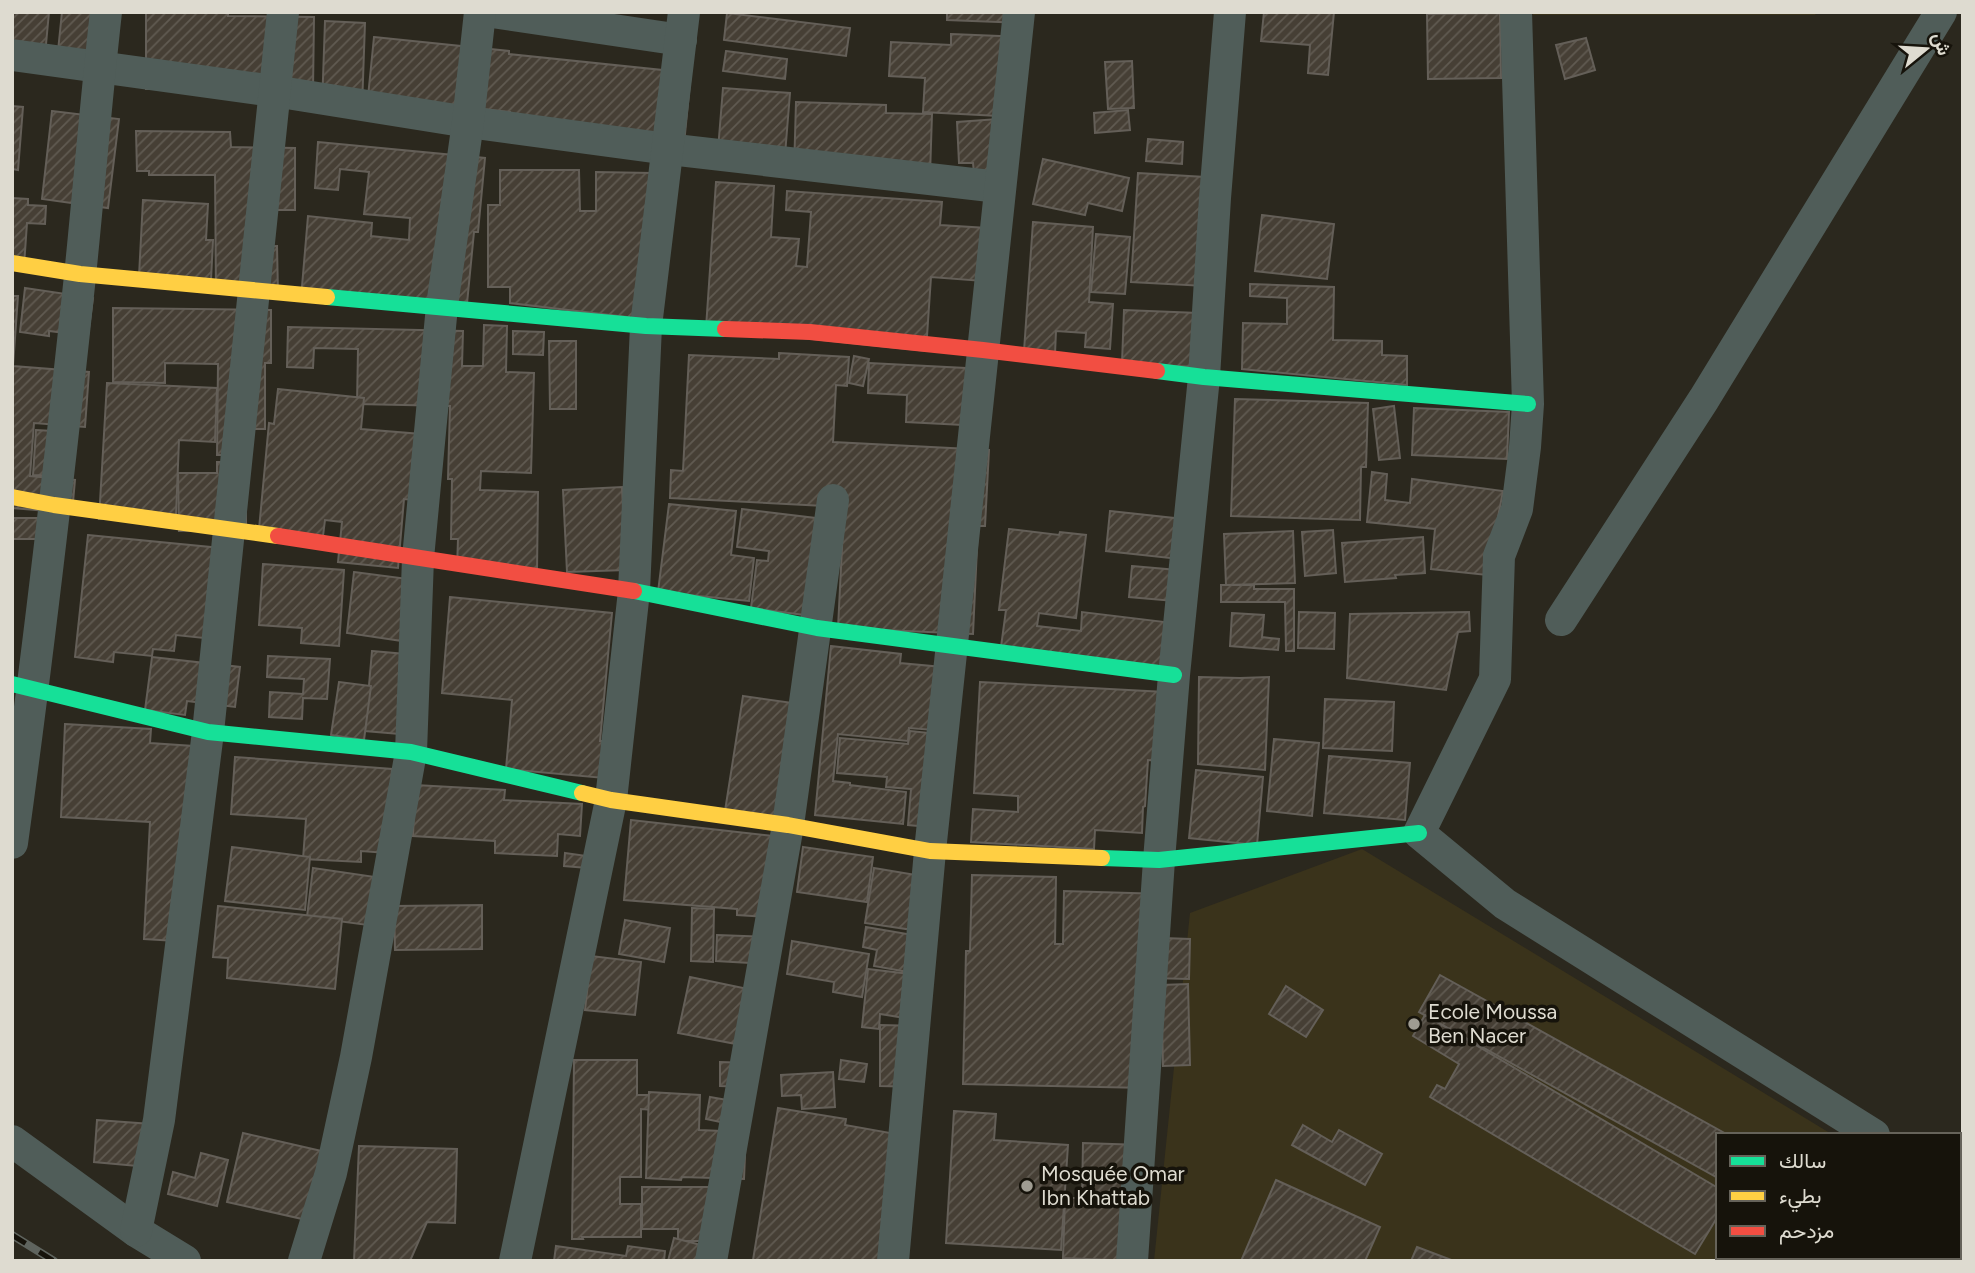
<svg xmlns="http://www.w3.org/2000/svg" width="1975" height="1273" viewBox="0 0 1975 1273" font-family="Figtree,Vazirmatn,sans-serif">
	<style>
		.built { fill: #3a331b }
		.building { fill: url(#building-hatch); stroke: #645f58; stroke-width: 2 }
		.lines { fill: none; stroke-linecap: round; stroke-linejoin: round }
		.street { stroke: #505d59; stroke-width: 32 }
		.fast { stroke: #16e098; stroke-width: 16 }
		.slow { stroke: #ffcf43; stroke-width: 16 }
		.jam { stroke: #f24e42; stroke-width: 16 }
		.rail-casing { stroke: #5f645e; stroke-width: 8 }
		.rail { stroke: #16130b; stroke-width: 5; stroke-dasharray: 16; stroke-linecap: butt }
		.poi-dot { fill: #9f9c92; stroke: #16130b; stroke-width: 2.5 }
		.labels { text-anchor: middle; stroke-width: 7; stroke-linejoin: round; paint-order: stroke }
		.poi-label { font-size: 21px; fill: #dedbd0; stroke: #16130b; text-anchor: start }
	</style>
	<defs>
		<pattern id="building-hatch" width="6" height="6" patternUnits="userSpaceOnUse" patternTransform="scale(1.75)"><rect width="6" height="6" fill="#463f35"/><path d="M-1 1l2-2M0 6l6-6M5 7l2-2" fill="none" stroke="#605a51"/></pattern>
	</defs>
	<rect width="100%" height="100%" fill="#2b281e"/>
	<g class="built">
		<polygon points="1533,12 1817,12 1815,15 1533,15"/>
		<polygon points="1362,849 1833,1135 1718,1135 1718,1257 1959,1257 1959,1211 1963,1213 1963,1261 1154,1261 1190,913"/>
	</g>
	<g class="building">
		<polygon points="12,12 49,12 45,55 12,52"/>
		<polygon points="62,12 112,12 108,56 58,51"/>
		<polygon points="146,12 228,12 228,16 314,17 313,90 146,89"/>
		<polygon points="947,12 1028,12 1028,23 947,20"/>
		<polygon points="1264,12 1334,12 1328,75 1308,73 1310,45 1261,41"/>
		<polygon points="727,13 850,28 846,56 724,40"/>
		<polygon points="1500,13 1501,78 1428,79 1427,14"/>
		<polygon points="325,21 365,23 362,108 322,107"/>
		<polygon points="951,34 1022,37 1018,117 923,112 925,78 889,76 891,42 951,45"/>
		<polygon points="374,37 509,51 509,54 691,73 683,154 508,131 510,112 419,102 367,107"/>
		<polygon points="1586,38 1595,70 1565,79 1556,45"/>
		<polygon points="726,51 787,59 785,79 723,71"/>
		<polygon points="1132,61 1134,108 1108,109 1105,62"/>
		<polygon points="723,88 790,93 785,155 718,150"/>
		<polygon points="796,102 886,105 886,113 932,114 930,175 794,171"/>
		<polygon points="12,106 23,107 18,170 12,169"/>
		<polygon points="1128,110 1130,130 1095,133 1094,113"/>
		<polygon points="52,111 119,119 108,208 42,199"/>
		<polygon points="998,119 1003,182 975,184 973,163 959,163 957,122"/>
		<polygon points="136,131 230,132 231,147 295,148 295,210 249,210 249,247 277,246 278,293 216,293 215,175 149,175 149,171 137,171"/>
		<polygon points="1148,139 1183,142 1182,164 1146,161"/>
		<polygon points="318,142 485,158 478,232 474,232 466,314 301,298 308,216 372,223 371,236 409,240 410,218 364,214 369,172 340,169 338,190 315,188"/>
		<polygon points="1043,159 1129,178 1122,211 1088,203 1085,215 1033,204"/>
		<polygon points="500,170 579,170 580,211 596,211 596,172 652,173 652,320 510,303 510,287 488,287 488,205 500,205"/>
		<polygon points="1138,173 1205,177 1205,286 1131,282"/>
		<polygon points="716,182 774,186 771,237 799,239 796,266 807,267 811,212 786,210 787,191 942,202 940,225 987,228 983,281 931,277 926,351 706,328"/>
		<polygon points="12,198 28,199 28,205 46,206 45,224 27,223 24,266 12,266"/>
		<polygon points="143,200 208,204 206,240 213,240 211,280 139,276"/>
		<polygon points="1262,215 1334,224 1327,279 1255,271"/>
		<polygon points="1033,222 1093,227 1089,302 1113,304 1110,349 1085,347 1086,333 1056,331 1055,354 1024,351"/>
		<polygon points="1096,234 1130,237 1125,294 1091,292"/>
		<polygon points="1250,284 1334,287 1333,340 1382,341 1382,355 1407,356 1407,385 1242,369 1243,323 1287,324 1287,298 1250,296"/>
		<polygon points="25,288 93,298 88,336 49,331 49,336 20,332"/>
		<polygon points="12,296 18,296 13,366 89,372 85,427 34,423 30,476 75,480 72,513 12,508"/>
		<polygon points="113,308 271,310 271,363 265,363 265,429 251,429 251,455 217,455 218,364 165,363 165,383 113,382"/>
		<polygon points="1124,310 1198,313 1195,367 1122,363"/>
		<polygon points="484,325 507,326 506,372 534,373 531,473 481,471 480,490 538,492 537,571 457,569 458,539 451,539 452,479 448,479 450,406 357,404 358,349 314,348 313,368 287,367 288,327 463,331 462,366 483,366"/>
		<polygon points="513,331 544,332 543,355 513,354"/>
		<polygon points="549,341 576,341 576,409 550,409"/>
		<polygon points="779,353 849,357 847,386 836,385 833,442 989,450 985,526 978,526 973,634 838,628 844,507 670,498 671,470 683,471 689,355 779,359"/>
		<polygon points="854,356 869,359 863,386 849,383"/>
		<polygon points="869,363 985,369 982,426 906,422 907,395 868,393"/>
		<polygon points="107,383 217,388 215,442 179,440 176,516 99,519"/>
		<polygon points="278,389 364,398 361,429 421,434 414,500 404,499 398,568 338,562 342,522 325,520 323,536 259,529 269,423 274,424"/>
		<polygon points="1235,399 1368,403 1366,467 1361,467 1360,520 1231,516"/>
		<polygon points="1394,406 1400,458 1379,460 1373,409"/>
		<polygon points="1414,408 1509,412 1507,459 1412,455"/>
		<polygon points="36,430 70,432 68,476 33,475"/>
		<polygon points="217,462 246,462 246,530 179,531 178,473 217,473"/>
		<polygon points="1372,472 1387,474 1385,500 1410,503 1412,479 1503,491 1487,575 1431,569 1435,529 1367,522"/>
		<polygon points="622,487 626,570 567,572 563,490"/>
		<polygon points="669,504 736,511 731,555 754,558 749,601 658,592"/>
		<polygon points="742,509 832,520 828,618 751,608 757,560 768,561 769,551 737,547"/>
		<polygon points="1110,511 1183,519 1179,559 1106,551"/>
		<rect x="12" y="518" width="36" height="21"/>
		<polygon points="1009,529 1059,535 1060,532 1086,535 1076,618 1039,613 1037,626 1081,631 1082,612 1173,623 1168,667 1001,647 1006,610 999,610"/>
		<polygon points="1333,530 1336,573 1305,576 1302,532"/>
		<polygon points="1293,531 1295,583 1226,585 1224,534"/>
		<polygon points="88,535 241,550 232,641 176,635 174,651 153,649 152,656 114,652 113,662 75,657"/>
		<polygon points="1423,537 1425,573 1395,575 1396,578 1345,582 1342,543"/>
		<polygon points="263,564 344,570 339,646 301,643 302,628 259,625"/>
		<polygon points="1132,566 1177,570 1174,601 1129,597"/>
		<polygon points="354,572 416,580 409,642 347,633"/>
		<polygon points="1221,585 1254,585 1254,589 1294,589 1294,651 1286,651 1285,602 1221,602"/>
		<polygon points="450,597 612,613 600,741 607,741 604,778 506,769 512,700 442,693"/>
		<polygon points="1299,612 1335,613 1334,649 1298,648"/>
		<polygon points="1469,612 1470,631 1458,632 1446,690 1347,678 1350,614"/>
		<polygon points="1232,613 1264,615 1262,637 1279,639 1278,650 1230,646"/>
		<polygon points="831,646 901,654 900,663 953,668 947,731 909,728 908,741 838,734 833,781 850,783 850,785 906,792 903,824 815,815"/>
		<polygon points="372,651 417,655 411,735 365,731"/>
		<polygon points="268,656 330,659 327,699 303,698 302,719 269,717 270,692 303,694 304,679 267,677"/>
		<polygon points="152,657 240,667 235,707 187,701 185,715 145,710"/>
		<polygon points="1199,677 1240,678 1269,677 1265,770 1198,764"/>
		<polygon points="339,682 371,686 364,740 331,735"/>
		<polygon points="980,682 1165,692 1162,761 1148,760 1145,806 1143,807 1142,833 1095,830 1094,849 971,842 973,809 1018,812 1018,796 974,793"/>
		<polygon points="743,696 800,704 782,821 725,811"/>
		<polygon points="1325,699 1394,702 1392,751 1323,748"/>
		<polygon points="65,724 151,729 150,743 208,747 193,942 144,939 150,822 61,817"/>
		<polygon points="910,731 948,735 918,826 908,825 911,789 886,787 887,777 837,773 840,738 908,744"/>
		<polygon points="1274,739 1319,743 1312,816 1267,811"/>
		<polygon points="1329,756 1410,763 1405,820 1324,813"/>
		<polygon points="235,757 392,769 387,853 361,851 361,862 303,859 306,819 231,814"/>
		<polygon points="1196,770 1263,777 1257,845 1189,838"/>
		<polygon points="415,785 505,790 504,800 582,804 580,836 558,834 557,856 495,853 495,841 413,836"/>
		<polygon points="631,820 790,838 783,918 737,915 737,909 624,900"/>
		<polygon points="232,847 310,857 305,910 225,901"/>
		<polygon points="803,847 873,857 867,902 797,892"/>
		<polygon points="565,853 587,856 587,868 564,866"/>
		<polygon points="313,868 382,878 375,926 307,917"/>
		<polygon points="874,868 922,876 913,930 865,923"/>
		<polygon points="972,875 1056,877 1055,944 1063,944 1064,891 1164,894 1163,938 1190,939 1189,979 1149,978 1146,1088 963,1084 966,951 970,951"/>
		<polygon points="482,905 482,949 395,950 394,906"/>
		<polygon points="218,906 342,919 335,989 227,978 228,958 213,957"/>
		<polygon points="692,908 714,909 713,962 691,961"/>
		<polygon points="625,920 670,928 664,962 619,954"/>
		<polygon points="866,927 913,935 908,972 874,966 877,950 863,947"/>
		<polygon points="717,935 768,937 767,964 716,961"/>
		<polygon points="792,941 869,954 862,997 833,992 834,982 787,974"/>
		<polygon points="591,956 641,962 635,1015 585,1010"/>
		<polygon points="868,969 910,974 905,1018 880,1014 879,1029 862,1027"/>
		<polygon points="1440,975 1728,1135 1718,1135 1718,1178 1419,1012"/>
		<polygon points="690,977 748,989 736,1044 678,1033"/>
		<polygon points="1188,984 1190,1065 1163,1066 1161,985"/>
		<polygon points="1286,986 1323,1010 1306,1037 1269,1014"/>
		<polygon points="1425,1015 1718,1188 1718,1216 1695,1254 1430,1097 1437,1085 1445,1089 1459,1064 1413,1036"/>
		<polygon points="880,1025 921,1026 920,1087 880,1086"/>
		<polygon points="574,1060 637,1060 637,1095 652,1095 653,1110 641,1109 641,1177 620,1177 620,1204 641,1204 641,1237 582,1237 583,1239 572,1239"/>
		<polygon points="841,1060 867,1064 864,1082 839,1079"/>
		<polygon points="720,1062 749,1063 748,1087 720,1086"/>
		<polygon points="833,1072 835,1107 802,1109 801,1095 782,1096 781,1075"/>
		<polygon points="649,1092 700,1095 699,1130 746,1132 744,1179 682,1177 681,1180 646,1178"/>
		<polygon points="710,1097 739,1102 735,1125 706,1119"/>
		<polygon points="778,1108 846,1119 845,1125 907,1136 904,1261 753,1260"/>
		<polygon points="954,1111 996,1114 994,1140 1068,1145 1061,1250 946,1243"/>
		<polygon points="97,1120 151,1124 148,1167 94,1162"/>
		<polygon points="1303,1125 1332,1142 1339,1130 1382,1154 1365,1185 1292,1145"/>
		<polygon points="243,1133 326,1152 311,1221 227,1202"/>
		<polygon points="1083,1143 1141,1145 1137,1261 1063,1258 1065,1198 1082,1198"/>
		<polygon points="359,1146 457,1149 455,1223 427,1222 410,1261 354,1261"/>
		<polygon points="201,1153 228,1160 217,1206 168,1194 173,1172 195,1178"/>
		<polygon points="1276,1180 1380,1227 1365,1261 1241,1261"/>
		<polygon points="642,1187 720,1187 721,1241 678,1241 678,1229 642,1229"/>
		<polygon points="674,1238 724,1251 722,1261 668,1261"/>
		<polygon points="556,1246 626,1256 628,1246 665,1251 664,1261 554,1261"/>
		<polygon points="1417,1247 1454,1261 1411,1261"/>
		<polygon points="1860,1257 1948,1257 1955,1261 1866,1261"/>
	</g>
	<g class="lines">
		<g class="street">
			<polyline points="492,12 681,40"/>
			<polyline points="1516,12 1528,404 1525,447 1517,509 1499,556 1495,679 1419,833 1505,904 1874,1135"/>
			<polyline points="12,55 274,91 468,122 668,149 999,187"/>
			<polyline points="1561,620 1704,399 1941,12"/>
			<path d="M 12,843 C 38,655 60,465 80,276 C 89,188 96,100 106,12"/>
			<polyline points="12,1141 136,1231 185,1261"/>
			<polyline points="1959,1187 1963,1189"/>
			<polyline points="136,1231 159,1120 208,732 283,12"/>
			<polyline points="304,1261 331,1173 356,1057 411,752 418,558 442,306 468,122 480,12"/>
			<polyline points="515,1261 611,800 634,591 646,326 684,12"/>
			<polyline points="711,1261 788,825 833,500"/>
			<polyline points="893,1261 930,851 1019,12"/>
			<polyline points="1132,1261 1159,860 1174,675 1204,377 1215,198 1230,12"/>
		</g>
		<g class="fast">
			<polyline points="327,297 646,326 725,329"/>
			<polyline points="1157,371 1204,377 1528,404"/>
			<polyline points="634,591 817,628 1174,675"/>
			<polyline points="12,684 208,732 411,752 582,793"/>
			<polyline points="1102,858 1159,860 1419,833"/>
		</g>
		<g class="slow">
			<polyline points="12,263 80,274 327,297"/>
			<polyline points="12,497 54,505 278,536"/>
			<polyline points="582,793 611,800 788,825 930,851 1102,858"/>
		</g>
		<g class="jam">
			<polyline points="725,329 810,332 983,350 1157,371"/>
			<polyline points="278,536 634,591"/>
		</g>
		<g class="rail-casing">
			<polyline id="rail" points="12,1235 54,1261"/>
		</g>
		<use href="#rail" class="rail"/>
	</g>
	<g class="poi-dot">
		<circle cx="1414" cy="1024" r="7"/>
		<circle cx="1027" cy="1186" r="7"/>
	</g>
	<g class="labels">
		<g class="poi-label">
			<text x="1428" y="1019">Ecole Moussa<tspan x="1428" dy="24">Ben Nacer</tspan></text>
			<text x="1041" y="1181">Mosquée Omar<tspan x="1041" dy="24">Ibn Khattab</tspan></text>
		</g>
	</g>
	<rect width="1975" height="1273" fill="none" stroke="#dedbd0" stroke-width="28"/>
	<rect x="1716" y="1133" width="245" height="126" fill="#16130b" stroke="#66635a" stroke-width="2"/>
	<rect x="1730" y="1156" width="35" height="10" fill="#16e098" stroke="#66635a" stroke-width="2"/>
	<text x="1779" y="1168" font-size="21" fill="#dedbd0">سالك</text>
	<rect x="1730" y="1191" width="35" height="10" fill="#ffcf43" stroke="#66635a" stroke-width="2"/>
	<text x="1779" y="1203" font-size="21" fill="#dedbd0">بطيء</text>
	<rect x="1730" y="1226" width="35" height="10" fill="#f24e42" stroke="#66635a" stroke-width="2"/>
	<text x="1779" y="1238" font-size="21" fill="#dedbd0">مزدحم</text>
	<g transform="translate(1926 49) rotate(72)" stroke="#16130b" stroke-width="5" paint-order="stroke">
	<path d="M0-5L12 26L0 18L-12 26Z" fill="#dedbd0"/>
	<text y="-10" font-size="19" font-weight="bold" text-anchor="middle" fill="#dedbd0">ش</text>
	</g>
</svg>
